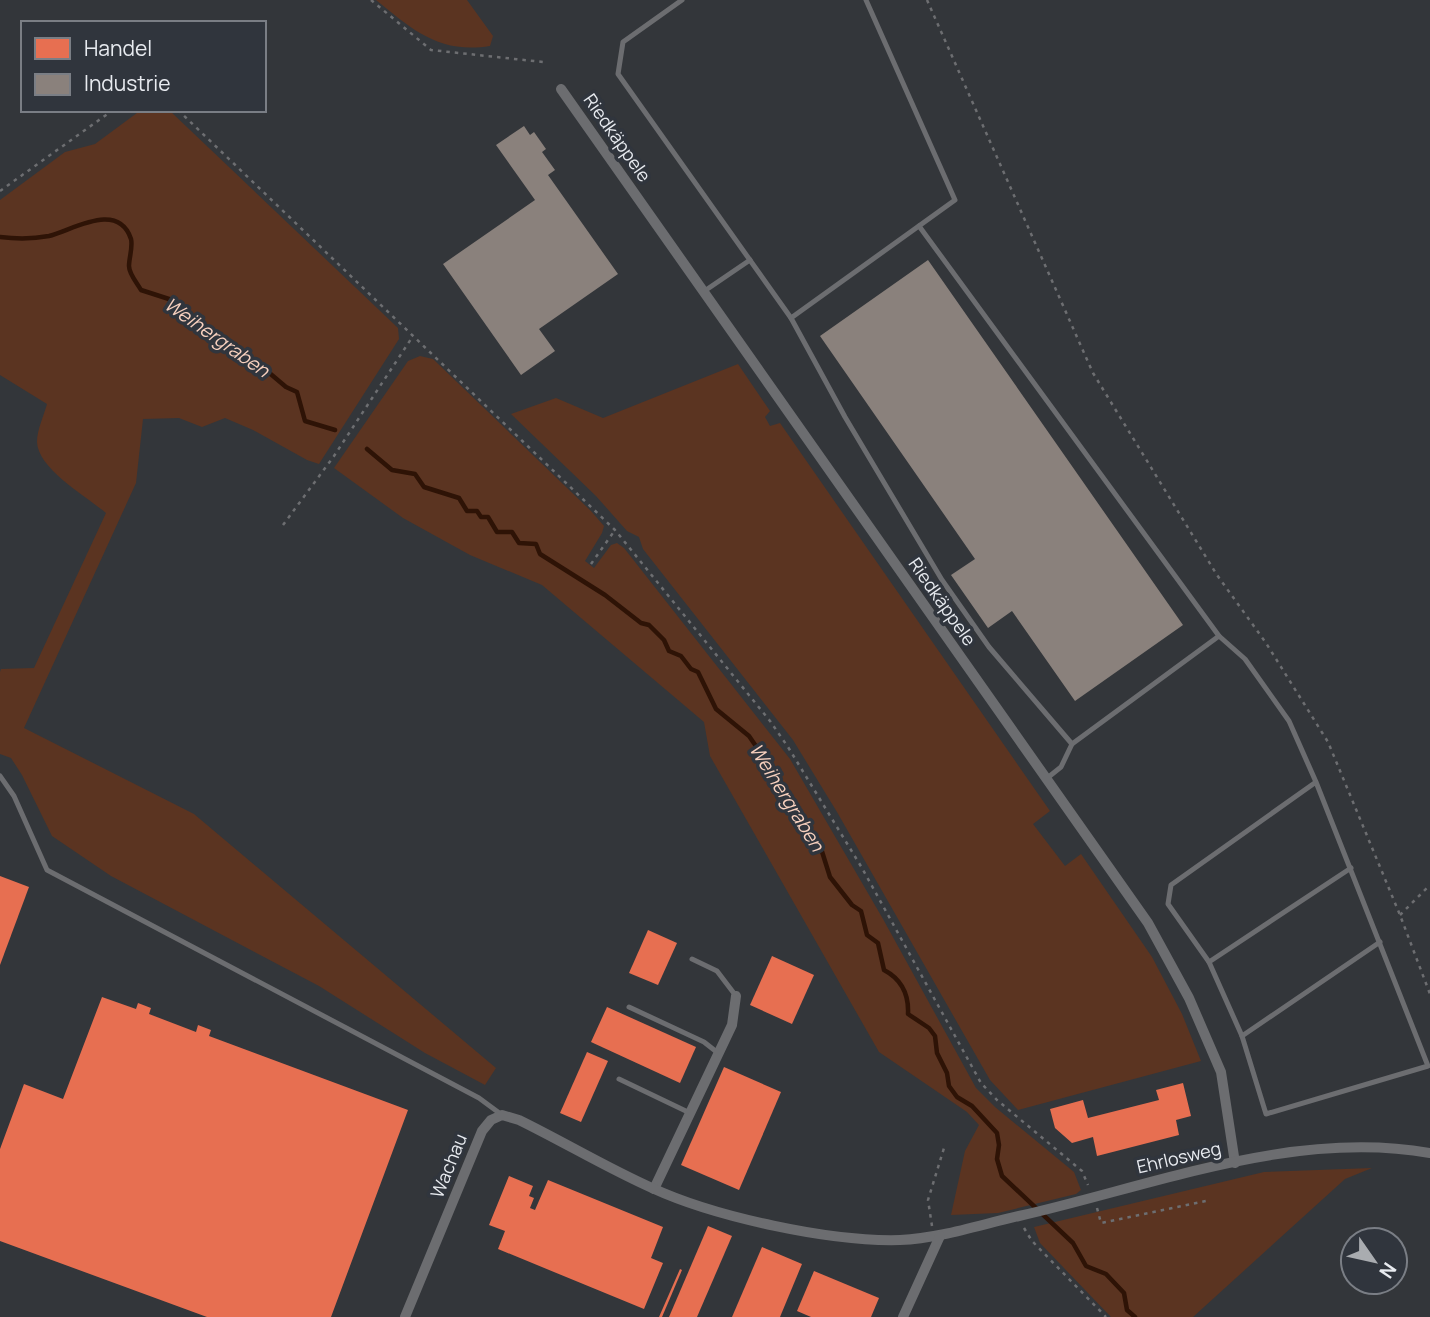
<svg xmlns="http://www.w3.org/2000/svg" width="1430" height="1317" viewBox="0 0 1430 1317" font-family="Manrope,sans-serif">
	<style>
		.green { fill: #5b3421 }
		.shops { fill: #e76f51 }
		.industry { fill: #8a817c }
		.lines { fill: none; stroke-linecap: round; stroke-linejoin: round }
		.stream { stroke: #2e1306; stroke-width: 4.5 }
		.path { stroke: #6d6e71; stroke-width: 2.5; stroke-dasharray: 3.5 5; stroke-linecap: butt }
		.service { stroke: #6c6d70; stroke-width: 5 }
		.minor { stroke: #6c6d70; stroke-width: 10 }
		.labels { text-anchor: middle; stroke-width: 7; stroke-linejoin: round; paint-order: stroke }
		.street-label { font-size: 18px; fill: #e8ebf0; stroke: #30353d }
		.water-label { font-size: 19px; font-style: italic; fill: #f7d0be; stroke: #30353d }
	</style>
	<rect width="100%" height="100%" fill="#33363a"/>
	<g class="green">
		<path d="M 376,0 L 467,0 L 493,36 L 490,46 C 439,54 413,30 376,0 Z"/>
		<path d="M 141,110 L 169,110 L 398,328 L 399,339 L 319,464 L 307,460 L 253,430 L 225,418 L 202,427 L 179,418 L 143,419 L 136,483 L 24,728 L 194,814 L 496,1068 L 485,1085 L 425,1053 L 319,986 L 111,876 L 52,836 L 22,775 L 11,758 L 0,754 L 0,672 L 1,669 L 34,668 L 106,513 C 86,496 38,469 37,442 C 37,430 44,415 47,404 L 0,375 L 0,200 L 65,152 L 95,144 Z"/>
		<polygon points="420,356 433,359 591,511 604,526 602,533 585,561 594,568 611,545 617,543 624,548 790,759 883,919 976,1088 995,1107 1074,1172 1081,1190 1076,1194 998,1213 951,1215 965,1151 979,1125 967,1112 879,1052 710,756 704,722 542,585 470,555 403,518 334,468 408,361"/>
		<polygon points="738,364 770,411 765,417 770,426 780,423 1050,811 1033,824 1065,866 1081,854 1152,957 1182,1014 1201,1061 1018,1110 990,1080 837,812 793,740 643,549 639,537 627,531 596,496 511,414 556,398 603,418"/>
		<polygon points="1372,1168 1345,1179 1193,1317 1111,1317 1040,1243 1034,1227 1264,1172"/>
	</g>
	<g class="shops">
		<polygon points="0,876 29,887 0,965"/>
		<polygon points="648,930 677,943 658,985 629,973"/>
		<polygon points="772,956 814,975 792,1024 750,1005"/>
		<polygon points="102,997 136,1009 138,1003 151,1008 149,1014 196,1032 198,1025 211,1030 209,1036 408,1110 331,1317 207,1317 0,1241 0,1149 24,1084 63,1099"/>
		<polygon points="607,1007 696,1047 680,1083 591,1042"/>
		<polygon points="587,1052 608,1061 581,1122 560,1113"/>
		<polygon points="724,1067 781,1092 739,1190 681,1165"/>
		<polygon points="1183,1083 1191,1116 1176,1120 1179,1135 1097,1156 1093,1137 1072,1143 1055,1128 1050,1109 1083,1100 1088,1118 1159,1100 1156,1090"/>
		<polygon points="509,1176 533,1186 529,1196 534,1198 530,1208 535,1210 548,1180 663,1227 651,1258 663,1263 644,1309 498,1249 505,1231 489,1225"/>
		<polygon points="708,1226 732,1236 697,1317 669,1317"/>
		<polygon points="762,1247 802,1264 780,1317 732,1317"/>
		<polygon points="680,1269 682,1270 662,1317 659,1317"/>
		<polygon points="814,1271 879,1298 871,1317 811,1317 797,1311"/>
	</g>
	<g class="industry">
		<polygon points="524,126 530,135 534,132 546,149 542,152 555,170 548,175 618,274 539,329 555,351 521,375 443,264 535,200 496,145"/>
		<polygon points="928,260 1183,625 1075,701 1012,611 988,628 951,575 975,559 820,336"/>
	</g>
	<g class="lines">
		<g class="stream">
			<path d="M 0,237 C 16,239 33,239 49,236 C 71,231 118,200 131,239 C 133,247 129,258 129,266 C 129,274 137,283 141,290 L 172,300 L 197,327 L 219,337 L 236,355 L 260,365 L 286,387 L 297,392 L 305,421 L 335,430"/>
			<path d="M 367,449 L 392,470 L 415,474 L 424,487 L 459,498 L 467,511 L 477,511 L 481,517 L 488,517 L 497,532 L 512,532 L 519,543 L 536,544 L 540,554 L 605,595 L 641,623 L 649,625 L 664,640 L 669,651 L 681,656 L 691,669 L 698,672 L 716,709 L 749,736 L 784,787 L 796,809 L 798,822 L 807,825 L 810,839 L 819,842 L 830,877 L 852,905 L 861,911 L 867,935 L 878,943 L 884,970 C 901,979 909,994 908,1014 L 929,1028 L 935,1036 L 937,1053 L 947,1073 L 949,1086 L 957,1097 L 972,1106 L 997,1133 L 999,1145 L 997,1159 L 1002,1176 L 1073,1243 L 1086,1266 L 1106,1274 L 1124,1293 L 1127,1310 L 1135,1317"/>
		</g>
		<g class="path">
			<polyline points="371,0 431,50 543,62"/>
			<polyline points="927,0 1093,373 1217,575 1266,643 1328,742 1400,915 1430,994"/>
			<polyline points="178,110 615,530 770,721 788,747 862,868 981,1083 997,1100 1082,1171 1088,1185"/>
			<polyline points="0,191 113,110"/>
			<polyline points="283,525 334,456 413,336"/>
			<polyline points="591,564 615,530"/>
			<polyline points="1400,915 1430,885"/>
			<polyline points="1097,1208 1101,1223 1206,1201"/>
			<polyline points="932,1226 928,1200 944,1148"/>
			<polyline points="1024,1228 1032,1241 1106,1317"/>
		</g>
		<g class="service">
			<polyline points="682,0 623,42 618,74 791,318 955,200 866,0"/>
			<polyline points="919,226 1219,636 1072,744"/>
			<polyline points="703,292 750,260"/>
			<polyline points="791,318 845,417 942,580 989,647 1072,744 1061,767 1046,779"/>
			<polyline points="1219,636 1245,659 1289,721 1316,782 1428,1066 1266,1114 1242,1036 1209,962 1168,904 1171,885 1316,782"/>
			<polyline points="0,776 14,796 47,870 479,1098 502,1115"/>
			<polyline points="692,959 717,971 736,996"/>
			<polyline points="1209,962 1351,868"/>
			<polyline points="629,1007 704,1042 718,1053"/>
			<polyline points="1242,1036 1380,942"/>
			<polyline points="619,1079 690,1113"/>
		</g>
		<g class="minor">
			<polyline points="561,89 1148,923 1189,998 1221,1072 1235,1163"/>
			<polyline points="654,1189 732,1025 736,996"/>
			<path d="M 405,1317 L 482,1131 L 491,1120 L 502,1115 L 519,1120 C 564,1142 607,1168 652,1188 C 715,1217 830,1242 900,1240 C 941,1238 979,1225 1019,1216 C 1152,1186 1292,1129 1430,1153"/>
			<polyline points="903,1317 940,1236"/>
		</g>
	</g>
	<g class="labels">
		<g class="street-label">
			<text transform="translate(617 138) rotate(55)" y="6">Riedkäppele</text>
			<text transform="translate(942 602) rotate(55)" y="6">Riedkäppele</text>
			<text transform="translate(1179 1158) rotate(-13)" y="6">Ehrlosweg</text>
			<text transform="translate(449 1166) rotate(-68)" y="6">Wachau</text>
		</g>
		<g class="water-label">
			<text transform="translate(217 337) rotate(35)" y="7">Weihergraben</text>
			<text transform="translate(787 797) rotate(58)" y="7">Weihergraben</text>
		</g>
	</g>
	<rect x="21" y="21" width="245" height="91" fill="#30353d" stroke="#7a7e85" stroke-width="2"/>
	<rect x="35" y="38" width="35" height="21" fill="#e76f51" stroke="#7a7e85" stroke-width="2"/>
	<text x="84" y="56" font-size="21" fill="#e8ebf0">Handel</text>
	<rect x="35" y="74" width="35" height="21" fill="#8a817c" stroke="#7a7e85" stroke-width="2"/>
	<text x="84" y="91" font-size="21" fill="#e8ebf0">Industrie</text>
	<g transform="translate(1374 1261) rotate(124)"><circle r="33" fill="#30353d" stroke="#7a7e85" stroke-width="2"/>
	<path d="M0-5L12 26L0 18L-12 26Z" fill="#a9acb0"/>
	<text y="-10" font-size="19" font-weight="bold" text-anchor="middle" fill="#e8ebf0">N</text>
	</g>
</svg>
